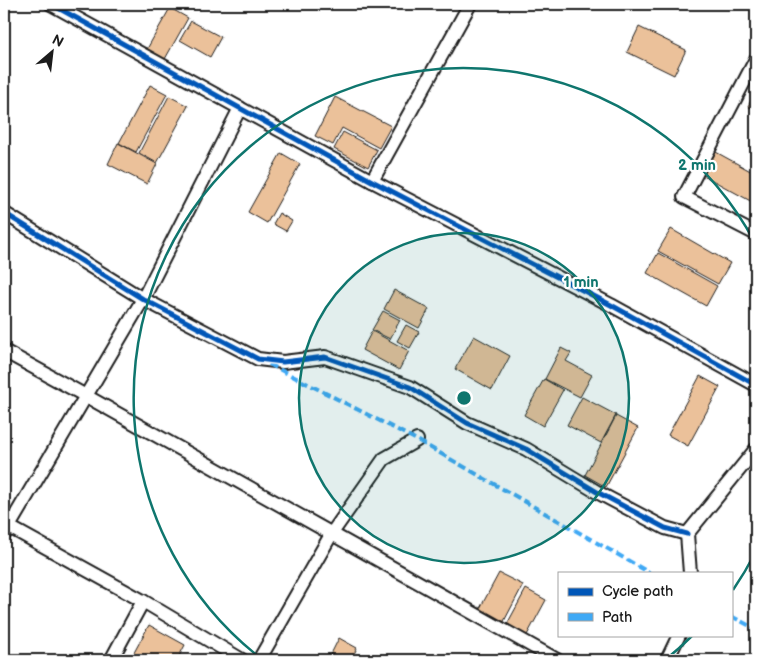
<svg xmlns="http://www.w3.org/2000/svg" width="760" height="664" viewBox="0 0 760 664" font-family="'Balsamiq Sans',sans-serif">
	<style>
		.building { fill: #ebc19a; stroke: #1c1c1c }
		.lines { fill: none; stroke-linecap: round; stroke-linejoin: round }
		.minor-casing { stroke: #1c1c1c; stroke-width: 16 }
		.minor { stroke: #fff; stroke-width: 12 }
		.quiet { stroke: #3fa9f5; stroke-width: 4; stroke-dasharray: 8 4; stroke-linecap: butt }
		.cycleway-casing { stroke: #fff; stroke-width: 8 }
		.cycleway { stroke: #0057b8; stroke-width: 5 }
		.ring { fill: none; stroke: #0f766e; stroke-width: 2.5 }
		.centre { fill: #0f766e; stroke: #fff; stroke-width: 2.5 }
		.ring-label { font-size: 15px; text-anchor: middle; font-weight: bold; fill: #0f766e; stroke: #fff; stroke-width: 4.5; stroke-linejoin: round; paint-order: stroke }
	</style>
	<rect width="100%" height="100%" fill="#fff"/>
	<filter id="ink" filterUnits="userSpaceOnUse"><feTurbulence type="fractalNoise" baseFrequency=".02" numOctaves="2"/><feDisplacementMap in="SourceGraphic" scale="10" xChannelSelector="R" yChannelSelector="G"/><feConvolveMatrix kernelMatrix="1 2 1 2 8 2 1 2 1" color-interpolation-filters="sRGB"/></filter>
	<g filter="url(#ink)">
		<g class="building">
			<polygon points="170,8 188,18 165,59 147,49"/>
			<polygon points="191,21 221,37 210,57 180,40"/>
			<polygon points="639,27 686,50 674,75 627,52"/>
			<polygon points="150,85 167,94 136,152 119,143"/>
			<polygon points="756,91 756,111 748,106"/>
			<polygon points="169,96 188,106 157,163 139,153"/>
			<polygon points="335,97 391,126 379,148 342,128 333,145 315,136"/>
			<polygon points="343,132 377,150 368,167 334,149"/>
			<polygon points="118,143 157,164 147,184 108,164"/>
			<polygon points="714,151 756,174 756,204 701,174"/>
			<polygon points="281,153 300,164 267,223 248,212"/>
			<polygon points="279,213 292,221 286,231 273,224"/>
			<polygon points="671,229 730,263 718,284 658,251"/>
			<polygon points="658,253 717,286 706,306 647,273"/>
			<polygon points="394,290 429,309 419,328 384,309"/>
			<polygon points="383,311 400,320 390,339 372,330"/>
			<polygon points="406,325 419,332 410,348 397,341"/>
			<polygon points="372,331 409,351 399,370 362,350"/>
			<polygon points="474,336 510,356 492,390 455,369"/>
			<polygon points="561,348 571,353 566,361 592,375 580,397 545,379"/>
			<polygon points="700,376 720,387 688,446 668,435"/>
			<polygon points="544,379 563,390 543,426 524,415"/>
			<polygon points="582,397 616,415 601,443 567,425"/>
			<polygon points="616,416 638,428 606,487 585,475"/>
			<polygon points="499,573 523,585 502,625 478,612"/>
			<polygon points="526,589 546,600 526,637 506,626"/>
			<polygon points="149,625 185,645 177,660 130,660"/>
			<polygon points="339,638 357,648 351,660 328,660"/>
		</g>
		<g class="lines">
			<g class="minor-casing">
				<g id="minor">
					<polyline points="51,4 372,181 611,305 756,385"/>
					<polyline points="756,59 684,197 756,234"/>
					<polyline points="372,181 470,4"/>
					<polyline points="4,213 143,299 258,359 283,362 325,357 410,387 467,423 526,449 597,492 665,528 687,534"/>
					<polyline points="4,351 86,396 557,660"/>
					<polyline points="4,524 143,601 242,660"/>
					<polyline points="4,535 143,299 240,108"/>
					<polyline points="690,573 687,534 756,449"/>
					<polyline points="111,660 143,601"/>
					<polyline points="259,660 332,533 384,459 417,440"/>
					<polyline points="667,660 679,635"/>
				</g>
			</g>
			<use href="#minor" class="minor"/>
			<g class="quiet">
				<polyline points="269,364 417,440 650,573"/>
				<polyline points="731,616 756,629"/>
			</g>
			<g class="cycleway-casing">
				<g id="cycleway">
					<polyline points="51,4 372,181 611,305 756,385"/>
					<polyline points="4,213 143,299 258,359 283,362 325,357 410,387 467,423 526,449 597,492 665,528 687,534"/>
				</g>
			</g>
			<use href="#cycleway" class="cycleway"/>
		</g>
	</g>
	<circle cx="464" cy="398" r="165" fill="#0f766e" fill-opacity=".12"/>
	<g class="ring">
		<circle cx="464" cy="398" r="165"/>
		<path d="M755 553A330 330 0 0 1 733 590M693 635A330 330 0 0 1 665 660M263 660A330 330 0 1 1 755 243"/>
	</g>
	<circle cx="464" cy="398" r="8" class="centre"/>
	<g class="ring-label">
		<text x="697" y="170">2 min</text>
		<text x="581" y="287">1 min</text>
	</g>
	<rect width="760" height="664" fill="none" stroke="#fff" stroke-width="20"/>
	<rect x="10" y="10" width="740" height="644" fill="none" stroke="#1c1c1c" stroke-width="2" filter="url(#ink)"/>
	<rect x="558" y="572" width="175" height="65" fill="#ffffff" stroke="#a4a4a4"/>
	<rect x="568" y="588" width="25" height="8" fill="#0057b8" stroke="#a4a4a4"/>
	<text x="602" y="596" font-size="15" fill="#1c1c1c">Cycle path</text>
	<rect x="568" y="613" width="25" height="8" fill="#3fa9f5" stroke="#a4a4a4"/>
	<text x="602" y="622" font-size="15" fill="#1c1c1c">Path</text>
	<g transform="translate(52 52) rotate(28)" stroke="#ffffff" stroke-width="4" paint-order="stroke">
	<path d="M0-4L9 19L0 12L-9 19Z" fill="#1c1c1c"/>
	<text y="-8" font-size="14" font-weight="bold" text-anchor="middle" fill="#1c1c1c">N</text>
	</g>
</svg>
